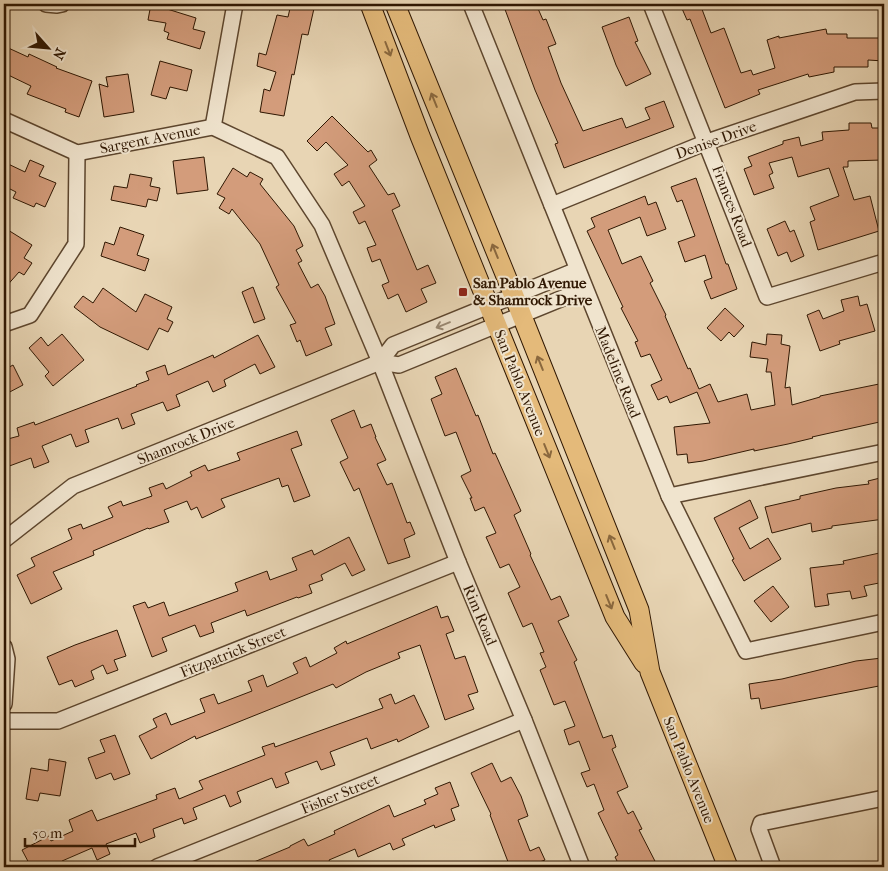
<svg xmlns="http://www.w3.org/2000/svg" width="888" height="871" viewBox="0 0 888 871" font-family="'IM FELL French Canon',serif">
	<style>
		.building { fill: #d39c7b; stroke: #2f1702 }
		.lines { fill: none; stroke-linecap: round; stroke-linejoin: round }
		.minor-casing { stroke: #5d462e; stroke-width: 18 }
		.major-casing { stroke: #2f1702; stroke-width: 21 }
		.minor { stroke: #f0e4ce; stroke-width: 15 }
		.major { stroke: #e4ba7a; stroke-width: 19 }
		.oneway { stroke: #8a683e }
		.oneway2 { stroke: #998872 }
		.poi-dot { fill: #8f2418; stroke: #f0e4ce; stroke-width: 2 }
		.labels { text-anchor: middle; stroke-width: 4; stroke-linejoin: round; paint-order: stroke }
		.street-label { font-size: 15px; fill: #2f1702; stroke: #f0e4ce }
		.poi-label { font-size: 15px; font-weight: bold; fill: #2f1702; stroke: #f0e4ce; text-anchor: start }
	</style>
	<rect width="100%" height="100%" fill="#e8d5b4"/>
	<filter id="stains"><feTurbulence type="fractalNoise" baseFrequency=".004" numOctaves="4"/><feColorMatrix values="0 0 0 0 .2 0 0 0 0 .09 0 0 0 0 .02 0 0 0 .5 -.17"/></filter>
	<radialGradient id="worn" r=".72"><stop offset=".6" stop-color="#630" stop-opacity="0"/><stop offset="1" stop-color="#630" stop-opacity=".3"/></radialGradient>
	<g class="building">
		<polygon points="151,4 164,4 164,8 196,18 193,29 205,32 200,49 167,39 169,33 164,31 166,23 148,20"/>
		<polygon points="291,4 315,4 308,35 302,34 294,75 292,74 284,116 260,112 264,89 270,91 276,72 257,66 259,53 266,55 277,15 288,17"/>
		<polygon points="503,4 536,4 543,20 546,19 556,44 548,47 561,83 583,131 622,118 626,128 650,119 645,108 664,101 674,127 564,168 555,144 558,143 535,90"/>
		<polygon points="680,4 700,4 711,33 724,28 741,73 751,70 753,75 775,68 767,40 779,36 779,38 826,29 827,34 847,34 847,38 884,38 884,61 868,60 868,67 834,67 834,72 809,77 808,74 758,90 760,94 725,108 690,19 687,20"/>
		<polygon points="629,17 638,41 635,42 651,74 626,86 616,65 602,27"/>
		<polygon points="4,46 28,57 29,54 57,67 56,68 92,81 79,117 65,112 66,109 27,94 31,86 4,73"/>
		<polygon points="160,61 192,70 187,91 170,87 166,99 151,95"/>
		<polygon points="128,74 134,112 104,117 99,84 108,87 106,77"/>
		<polygon points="332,116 368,152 371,150 377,160 369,166 388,195 394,193 400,206 392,210 417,270 428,265 436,283 421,289 427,302 406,312 398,294 388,299 382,285 389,282 380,259 372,262 367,248 376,245 365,221 359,224 353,212 365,206 349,181 342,186 334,174 348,165 326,142 317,151 307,141"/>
		<polygon points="849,123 871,123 872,128 882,128 882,160 848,161 848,167 843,167 854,200 870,196 879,231 818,250 810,222 815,220 810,207 839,196 829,168 798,177 792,157 769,163 773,173 769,175 774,188 754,195 744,169 752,166 748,157 783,144 783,141 799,137 801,146 823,140 822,132 849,130"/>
		<polygon points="204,157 208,190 177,194 173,161"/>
		<polygon points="30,160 44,166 39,176 56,183 45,207 36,203 34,207 13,198 16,192 4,186 4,162 25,172"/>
		<polygon points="233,168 247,177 250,172 263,179 260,184 294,226 303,246 296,250 302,261 298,263 311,288 318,284 325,296 335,324 325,328 332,345 306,356 300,340 297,342 290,325 296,323 276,287 279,285 260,244 232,209 229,214 219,208 225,198 217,194"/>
		<polygon points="130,174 152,178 150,186 160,188 157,201 148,199 146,207 111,200 114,186 127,188"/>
		<polygon points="696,178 726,264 728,264 737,289 711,299 704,281 712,278 705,255 685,262 678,242 695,236 682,200 677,202 671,187"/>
		<polygon points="645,196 648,205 656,202 666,229 647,236 640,217 608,230 622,264 641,256 653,281 650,283 666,315 665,316 688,369 690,368 699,389 710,384 718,402 747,394 751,410 775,405 771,372 766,372 768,359 750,357 752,342 766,345 767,334 782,335 781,344 790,346 785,388 790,387 792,405 820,397 820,396 884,383 884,421 812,437 813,438 788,444 754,451 754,449 703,461 688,463 687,454 677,455 674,427 710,423 697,392 670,403 667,396 658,400 651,385 662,380 650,354 641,357 635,342 638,341 621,308 623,307 587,231 595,227 591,218"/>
		<polygon points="785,221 790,232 794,230 804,256 791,262 787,252 778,256 767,229"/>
		<polygon points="120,227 144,235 137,255 149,259 145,271 101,256 105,242 114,245"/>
		<polygon points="8,230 32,245 24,258 32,263 24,275 19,272 4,289 4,237"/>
		<polygon points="253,287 265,319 254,323 242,292"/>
		<polygon points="103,288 136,312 145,294 172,307 167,319 173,322 168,332 159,328 148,350 100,327 74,307 83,296 93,303"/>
		<polygon points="858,296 860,306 867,304 875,331 839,341 840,344 820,351 807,315 819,310 823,319 844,311 841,300"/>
		<polygon points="725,308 744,326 734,337 729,332 721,341 707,328"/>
		<polygon points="62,334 84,360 53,386 45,376 49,372 29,348 41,337 48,346"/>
		<polygon points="258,335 275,367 260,374 255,364 224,380 226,386 213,392 208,381 176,395 180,406 167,411 163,402 131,414 135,424 122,429 118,418 85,430 89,442 76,447 71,434 42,446 49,462 34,468 31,458 4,468 4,440 19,436 17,428 34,422 35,425 137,386 136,385 149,380 146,372 165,365 168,375 213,355 214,358"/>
		<polygon points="13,365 23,385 4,395 4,370"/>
		<polygon points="456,368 476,416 478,415 493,454 495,453 521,511 514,515 531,554 530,555 551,600 560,596 569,616 558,621 577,660 574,662 603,738 612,735 616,747 612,749 628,787 617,792 628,814 633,811 642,829 639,830 658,867 620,867 615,857 618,855 598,813 604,810 594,784 587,787 581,773 590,770 579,741 569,745 564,730 575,726 565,701 554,705 540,670 546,667 540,653 544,652 532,623 523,627 508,593 520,587 509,564 500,568 486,537 496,533 484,507 475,511 470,498 472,498 461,476 471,471 456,432 445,436 431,399 442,394 435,377"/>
		<polygon points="354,410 361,428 371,424 376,437 375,437 386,460 377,464 387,485 392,483 407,523 410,522 415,534 404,539 410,557 388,564 359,488 354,491 340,462 348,458 331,420"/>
		<polygon points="297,431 302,445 291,449 310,496 294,502 288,485 282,487 279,478 221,499 225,507 202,518 197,507 191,510 187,501 164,510 169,522 149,529 148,528 93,551 94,555 53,572 62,589 31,604 17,575 35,566 31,558 72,539 68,529 81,524 83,529 113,517 108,507 121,501 123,506 152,496 149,488 163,483 166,489 192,476 190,472 205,465 208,471 240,460 237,453"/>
		<polygon points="884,477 884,519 832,526 832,528 812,532 811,523 772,533 765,507 800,499 800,496 836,488 869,484 868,481"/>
		<polygon points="750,500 758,518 739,528 750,549 768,538 781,559 744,581 732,560 734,559 714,518"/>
		<polygon points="349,537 365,570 352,576 345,563 321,575 323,580 309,585 312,593 298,598 297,597 247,616 245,610 211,623 214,632 200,637 195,625 162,638 167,651 152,657 133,606 145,602 148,608 164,602 169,616 238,591 235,583 267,571 270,580 297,570 292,558 312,550 314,555"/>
		<polygon points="884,552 884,582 864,586 867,596 852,599 850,591 827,594 829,605 815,607 810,568 844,564 843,561"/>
		<polygon points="773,586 789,607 771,622 754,601"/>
		<polygon points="437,606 441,618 448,616 454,631 446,634 455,659 465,656 478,692 468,695 474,709 445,720 420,645 398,653 400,658 366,672 336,688 333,684 196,739 195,736 151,759 139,736 157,727 153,719 166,713 171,725 205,712 200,699 214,694 218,704 252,691 248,681 263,675 267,687 298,673 293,663 306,657 310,667 337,653 334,648 346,641 347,644"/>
		<polygon points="117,630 126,656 114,660 118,670 107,674 103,665 91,671 94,679 75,687 72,680 59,685 47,657 75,645"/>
		<polygon points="882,658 884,685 761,709 759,698 751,699 749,684 782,679 856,661"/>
		<polygon points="391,694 395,704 414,695 429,727 398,742 397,739 371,749 367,738 330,752 335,765 321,770 317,761 285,773 289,783 276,788 272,778 237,792 241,802 230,807 225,795 193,808 197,819 184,824 182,818 153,829 155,837 140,843 136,833 106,844 110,854 97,860 92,848 62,861 65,867 31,867 22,850 49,836 51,841 73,831 69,820 92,810 97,821 157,799 156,795 175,788 179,799 203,789 199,781 265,755 262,747 274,743 275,747 383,708 379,699"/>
		<polygon points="115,735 130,774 114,780 111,773 96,779 88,758 105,752 100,740"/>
		<polygon points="49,759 66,762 60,796 40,793 38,801 26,799 31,768 48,771"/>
		<polygon points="492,763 501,782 511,777 521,796 528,816 518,820 530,851 539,847 545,860 537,863 539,867 510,867 490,815 491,814 471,773"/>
		<polygon points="450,782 459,806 451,809 455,820 435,828 434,825 402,839 405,845 393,850 390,843 358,857 355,849 329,860 332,867 242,867 290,847 290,846 304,839 308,846 335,834 334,831 389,805 394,817 426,804 424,800 438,794 435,788"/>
	</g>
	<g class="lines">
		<g class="minor-casing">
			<g id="minor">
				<polyline points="46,4 57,5 62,4"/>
				<polyline points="471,4 669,496 746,651 884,622"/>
				<polyline points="651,4 767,297 884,262"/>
				<polyline points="4,120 77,153 213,127 277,157 322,225 380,362 458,562 524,720 582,867"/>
				<polyline points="213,127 235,4"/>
				<polyline points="552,205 707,142 855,92 884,91"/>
				<polyline points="4,324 30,315 76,244 77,153"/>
				<polyline points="380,362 393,345 577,270"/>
				<polyline points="669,496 884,452"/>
				<polyline points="4,540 73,486 380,362 399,365 585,289"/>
				<polyline points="4,647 7,659 4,704"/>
				<polyline points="4,721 58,721 458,562"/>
				<polyline points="157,867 524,720"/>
				<polyline points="773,867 759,829 761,823 884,798"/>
			</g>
		</g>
		<g class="major-casing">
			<g id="major">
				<polyline points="370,4 420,136 615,617 644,663"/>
				<polyline points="395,4 514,296 639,610 650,672 728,867"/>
			</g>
		</g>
		<use href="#minor" class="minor"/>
		<use href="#major" class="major"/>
	</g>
	<defs><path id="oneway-shaft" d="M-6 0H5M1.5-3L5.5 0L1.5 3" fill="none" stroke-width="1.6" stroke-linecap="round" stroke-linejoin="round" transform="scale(1.25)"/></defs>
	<g class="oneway">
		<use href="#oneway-shaft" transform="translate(388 49) rotate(69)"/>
		<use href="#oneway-shaft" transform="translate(434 100) rotate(-112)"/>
		<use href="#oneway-shaft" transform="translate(495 251) rotate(-112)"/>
		<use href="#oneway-shaft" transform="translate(540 363) rotate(-112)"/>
		<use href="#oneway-shaft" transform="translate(547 451) rotate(68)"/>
		<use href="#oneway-shaft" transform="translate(612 542) rotate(-112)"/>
		<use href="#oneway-shaft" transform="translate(609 602) rotate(68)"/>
	</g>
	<use class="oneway2" href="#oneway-shaft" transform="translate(443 325) rotate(158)"/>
	<rect class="poi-dot" x="458" y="287" width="10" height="10" rx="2.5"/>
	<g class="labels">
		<g class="street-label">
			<text transform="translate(150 139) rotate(-11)" y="5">Sargent Avenue</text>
			<text transform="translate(716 140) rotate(-20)" y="5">Denise Drive</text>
			<text transform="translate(732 206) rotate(69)" y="5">Frances Road</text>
			<text transform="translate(618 372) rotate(68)" y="5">Madeline Road</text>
			<text transform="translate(520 383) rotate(68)" y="5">San Pablo Avenue</text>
			<text transform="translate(186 441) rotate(-22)" y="5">Shamrock Drive</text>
			<text transform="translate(480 615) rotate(67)" y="5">Rim Road</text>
			<text transform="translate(233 652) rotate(-22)" y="5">Fitzpatrick Street</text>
			<text transform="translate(689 770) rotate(68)" y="5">San Pablo Avenue</text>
			<text transform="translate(340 794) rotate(-22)" y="5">Fisher Street</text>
		</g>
		<g class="poi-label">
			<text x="473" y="288">San Pablo Avenue<tspan x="473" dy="17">&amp; Shamrock Drive</tspan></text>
		</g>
	</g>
	<rect width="888" height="871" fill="none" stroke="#e8d5b4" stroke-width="20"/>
	<rect x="5" y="5" width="878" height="861" fill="none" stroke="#2f1702" stroke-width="2.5"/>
	<rect x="10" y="10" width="868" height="851" fill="none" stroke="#2f1702"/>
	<g transform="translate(48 48) rotate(117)" stroke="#f0e4ce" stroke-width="4" paint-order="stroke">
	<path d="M0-4L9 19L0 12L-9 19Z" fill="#2f1702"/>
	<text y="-8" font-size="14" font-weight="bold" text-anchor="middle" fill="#2f1702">N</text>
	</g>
	<path d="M25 838v8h110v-8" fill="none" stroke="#2f1702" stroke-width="2.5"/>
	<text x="32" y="838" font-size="15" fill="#2f1702" stroke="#f0e4ce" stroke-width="4" paint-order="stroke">50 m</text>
	<rect width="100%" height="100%" filter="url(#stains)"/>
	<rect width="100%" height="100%" fill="url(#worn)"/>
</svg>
